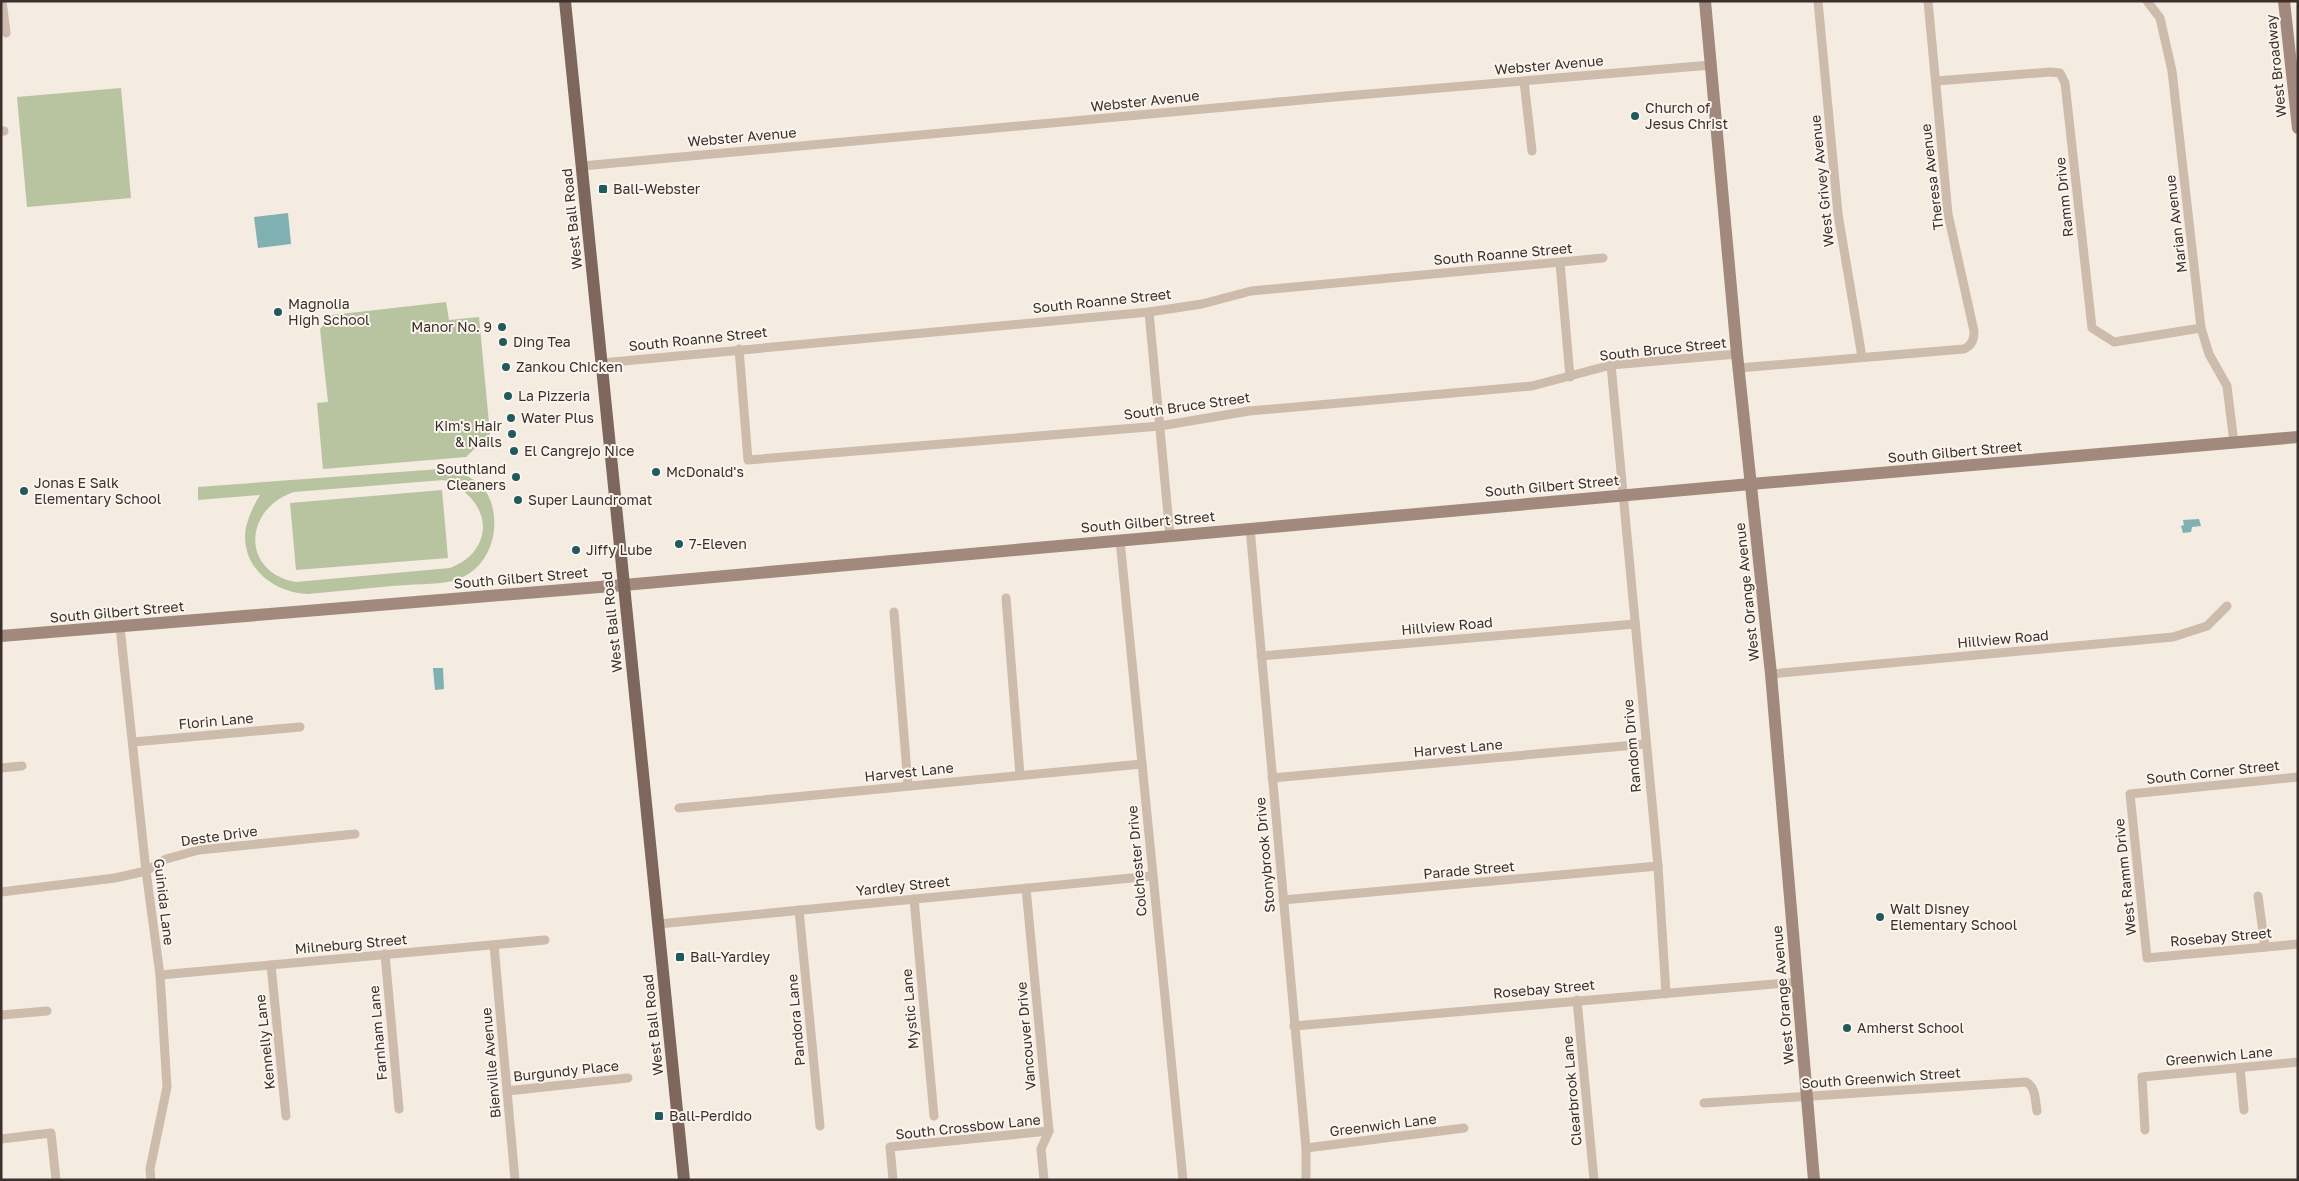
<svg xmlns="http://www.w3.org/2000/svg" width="2299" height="1181" viewBox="0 0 2299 1181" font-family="'Golos Text',sans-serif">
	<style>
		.green { fill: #b8c4a0; fill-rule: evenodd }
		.water { fill: #7fb0b2 }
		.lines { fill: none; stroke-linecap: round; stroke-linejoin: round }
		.street { stroke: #cdbbac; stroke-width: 9 }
		.secondary { stroke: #a18a7d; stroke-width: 12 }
		.primary { stroke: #7d675c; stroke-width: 12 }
		.poi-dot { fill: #1f5a5e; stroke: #fbf5ee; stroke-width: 2 }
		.labels { text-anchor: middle; stroke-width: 4; stroke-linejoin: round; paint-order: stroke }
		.street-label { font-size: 14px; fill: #3b302b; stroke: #fbf5ee }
		.poi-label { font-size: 14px; fill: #3b302b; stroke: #fbf5ee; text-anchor: start }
	</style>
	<rect width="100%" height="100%" fill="#f4ebe1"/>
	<g class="green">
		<polygon points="121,88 131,198 27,207 17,97"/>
		<polygon points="446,302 449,320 479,317 490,434 466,457 323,469 317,403 328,402 320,329 332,315"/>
		<path d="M 440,469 C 462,472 483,479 491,502 C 501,534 488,571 453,581 C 434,585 411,584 392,586 C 364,589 336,591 308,594 C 273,593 239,566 246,527 C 249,515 254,505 260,495 L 198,500 L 198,487 ZM 444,480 C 472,490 496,521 475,550 C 469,559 459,564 450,568 L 296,582 C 241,572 243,509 294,492 Z"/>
		<polygon points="442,490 448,558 296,570 290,503"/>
	</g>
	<g class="water">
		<polygon points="288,213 291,244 258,248 254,217"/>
		<polygon points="2199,519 2201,526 2192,527 2191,532 2183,533 2181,526 2184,525 2183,520"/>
		<polygon points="433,668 443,668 444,689 435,690"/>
	</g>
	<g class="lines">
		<g class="street">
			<polyline points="2,1 6,33"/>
			<polyline points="1818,1 1838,214 1862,357"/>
			<polyline points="2147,1 2160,18 2172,71 2201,328 2209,354 2227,386 2234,443"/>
			<polyline points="1524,81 1532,151"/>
			<polyline points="1936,81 2050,72 2060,73 2065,83 2092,328 2114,342 2201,328"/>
			<polyline points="1,131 4,131"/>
			<polyline points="582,166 1345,96 1711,65"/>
			<polyline points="1560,263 1570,377"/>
			<polyline points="1149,312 1170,536"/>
			<polyline points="739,349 748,460 1160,426 1249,411 1532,386 1611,365 1737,354"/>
			<polyline points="602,363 1149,312 1202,304 1251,291 1603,258"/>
			<polyline points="1611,365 1658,866 1666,994"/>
			<path d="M 1739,368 L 1964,349 C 1972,345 1974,340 1974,331 L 1948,214 L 1928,1"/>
			<polyline points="1250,528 1306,1148 1306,1180"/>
			<polyline points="1120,540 1183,1180"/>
			<polyline points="1006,598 1020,775"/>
			<polyline points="894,612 908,785"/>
			<polyline points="120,627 146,871 160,975 167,1087 150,1169 151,1180"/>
			<polyline points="1261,656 1635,624"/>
			<polyline points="1771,674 2173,637 2207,626 2227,606"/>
			<polyline points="133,742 300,727"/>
			<polyline points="1,768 22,766"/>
			<polyline points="2298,777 2130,794 2147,958 2298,944"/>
			<polyline points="1272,778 1646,744"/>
			<polyline points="679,808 1142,764"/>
			<polyline points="1026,888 1049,1131 1041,1149 1044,1180"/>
			<polyline points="1,892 115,878 146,871 166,859 199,850 355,834"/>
			<polyline points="2258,896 2265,947"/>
			<polyline points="914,899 934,1116"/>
			<polyline points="1283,900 1658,866"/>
			<polyline points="799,910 820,1126"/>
			<polyline points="658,924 1152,876"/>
			<polyline points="494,945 515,1180"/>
			<polyline points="385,954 399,1109"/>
			<polyline points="271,965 286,1116"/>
			<polyline points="160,975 545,940"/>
			<polyline points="1577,1000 1594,1180"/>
			<polyline points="1,1015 47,1011"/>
			<polyline points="1294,1026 1797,982"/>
			<polyline points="2240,1068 2244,1110"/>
			<polyline points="507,1091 628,1078"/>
			<path d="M 1704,1103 L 2026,1082 C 2036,1087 2035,1100 2037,1111"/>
			<polyline points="2145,1130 2142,1077 2298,1062"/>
			<polyline points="1,1139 51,1133 56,1180"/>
			<polyline points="1306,1148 1464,1128"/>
			<polyline points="893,1180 890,1147 1049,1131"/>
		</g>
		<g class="secondary">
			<polyline points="1705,1 1737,354 1771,674 1814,1180"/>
			<polyline points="2284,1 2298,128"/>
			<polyline points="1,636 624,585 1751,484 2298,437"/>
		</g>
		<polyline class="primary" points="565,1 684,1180"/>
	</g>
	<g class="poi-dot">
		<circle cx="1635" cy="116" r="5"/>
		<rect x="598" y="184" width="10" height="10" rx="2.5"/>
		<circle cx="278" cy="312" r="5"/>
		<circle cx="502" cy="327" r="5"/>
		<circle cx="503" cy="342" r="5"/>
		<circle cx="506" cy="367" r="5"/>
		<circle cx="508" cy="396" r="5"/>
		<circle cx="511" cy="418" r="5"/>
		<circle cx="512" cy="434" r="5"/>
		<circle cx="514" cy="451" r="5"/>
		<circle cx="656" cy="472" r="5"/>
		<circle cx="516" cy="477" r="5"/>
		<circle cx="24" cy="491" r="5"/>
		<circle cx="518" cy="500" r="5"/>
		<circle cx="679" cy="544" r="5"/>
		<circle cx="576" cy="550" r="5"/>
		<circle cx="1880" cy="917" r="5"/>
		<rect x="675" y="952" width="10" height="10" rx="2.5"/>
		<circle cx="1847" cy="1028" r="5"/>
		<rect x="654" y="1111" width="10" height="10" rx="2.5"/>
	</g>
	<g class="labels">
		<g class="street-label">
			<text transform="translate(1549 65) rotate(-5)" y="5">Webster Avenue</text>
			<text transform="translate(2276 66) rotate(-96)" y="5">West Broadway</text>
			<text transform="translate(1145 101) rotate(-6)" y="5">Webster Avenue</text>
			<text transform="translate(742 137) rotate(-5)" y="5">Webster Avenue</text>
			<text transform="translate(1932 177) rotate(-97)" y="5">Theresa Avenue</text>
			<text transform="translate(1822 181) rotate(-96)" y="5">West Grivey Avenue</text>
			<text transform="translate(2064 197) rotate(-96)" y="5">Ramm Drive</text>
			<text transform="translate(572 219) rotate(-96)" y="5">West Ball Road</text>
			<text transform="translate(2176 224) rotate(-97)" y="5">Marian Avenue</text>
			<text transform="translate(1503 254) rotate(-5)" y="5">South Roanne Street</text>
			<text transform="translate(1102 301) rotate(-6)" y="5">South Roanne Street</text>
			<text transform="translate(698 339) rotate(-6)" y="5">South Roanne Street</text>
			<text transform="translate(1663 349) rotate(-6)" y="5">South Bruce Street</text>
			<text transform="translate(1187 406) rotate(-8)" y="5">South Bruce Street</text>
			<text transform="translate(1955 452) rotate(-5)" y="5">South Gilbert Street</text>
			<text transform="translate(1552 486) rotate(-5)" y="5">South Gilbert Street</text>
			<text transform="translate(1148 522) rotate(-5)" y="5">South Gilbert Street</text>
			<text transform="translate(521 578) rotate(-5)" y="5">South Gilbert Street</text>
			<text transform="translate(1747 592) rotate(-96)" y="5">West Orange Avenue</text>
			<text transform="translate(117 612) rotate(-5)" y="5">South Gilbert Street</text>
			<text transform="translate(612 622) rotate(-96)" y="5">West Ball Road</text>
			<text transform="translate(1447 626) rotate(-5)" y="5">Hillview Road</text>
			<text transform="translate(2003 639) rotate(-5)" y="5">Hillview Road</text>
			<text transform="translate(216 721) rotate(-5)" y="5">Florin Lane</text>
			<text transform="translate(1632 746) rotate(-95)" y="5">Random Drive</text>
			<text transform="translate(1458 748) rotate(-5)" y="5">Harvest Lane</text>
			<text transform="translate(909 772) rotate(-6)" y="5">Harvest Lane</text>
			<text transform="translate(2213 772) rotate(-6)" y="5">South Corner Street</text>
			<text transform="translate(219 836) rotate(-8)" y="5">Deste Drive</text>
			<text transform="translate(1265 855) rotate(-95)" y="5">Stonybrook Drive</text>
			<text transform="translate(1137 861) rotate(-95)" y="5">Colchester Drive</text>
			<text transform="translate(1469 870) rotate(-5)" y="5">Parade Street</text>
			<text transform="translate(2125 877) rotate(-96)" y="5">West Ramm Drive</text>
			<text transform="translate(903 886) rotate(-6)" y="5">Yardley Street</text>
			<text transform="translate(164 902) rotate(83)" y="5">Guinida Lane</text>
			<text transform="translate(2221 937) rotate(-5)" y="5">Rosebay Street</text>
			<text transform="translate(351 944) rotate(-5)" y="5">Milneburg Street</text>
			<text transform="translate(1544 989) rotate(-5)" y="5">Rosebay Street</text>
			<text transform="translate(1783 995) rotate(-95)" y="5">West Orange Avenue</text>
			<text transform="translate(910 1009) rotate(-95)" y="5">Mystic Lane</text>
			<text transform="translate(796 1020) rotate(-95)" y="5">Pandora Lane</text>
			<text transform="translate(653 1025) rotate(-96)" y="5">West Ball Road</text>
			<text transform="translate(378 1033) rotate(-95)" y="5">Farnham Lane</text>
			<text transform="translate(1026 1036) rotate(-95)" y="5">Vancouver Drive</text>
			<text transform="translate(265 1042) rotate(-96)" y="5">Kennelly Lane</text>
			<text transform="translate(2219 1056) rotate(-5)" y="5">Greenwich Lane</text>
			<text transform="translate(491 1063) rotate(-95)" y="5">Bienville Avenue</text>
			<text transform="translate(566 1071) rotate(-6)" y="5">Burgundy Place</text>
			<text transform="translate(1881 1078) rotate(-4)" y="5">South Greenwich Street</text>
			<text transform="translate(1572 1091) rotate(-95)" y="5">Clearbrook Lane</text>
			<text transform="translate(1383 1125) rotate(-7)" y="5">Greenwich Lane</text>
			<text transform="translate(968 1127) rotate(-6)" y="5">South Crossbow Lane</text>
		</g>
		<g class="poi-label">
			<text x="1645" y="113">Church of<tspan x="1645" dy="16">Jesus Christ</tspan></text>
			<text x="613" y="194">Ball-Webster</text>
			<text x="288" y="309">Magnolia<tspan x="288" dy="16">High School</tspan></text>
			<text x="492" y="332" text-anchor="end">Manor No. 9</text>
			<text x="513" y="347">Ding Tea</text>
			<text x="516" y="372">Zankou Chicken</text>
			<text x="518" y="401">La Pizzeria</text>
			<text x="521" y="423">Water Plus</text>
			<text x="502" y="431" text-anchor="end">Kim's Hair<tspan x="502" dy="16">&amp; Nails</tspan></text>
			<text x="524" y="456">El Cangrejo Nice</text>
			<text x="506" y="474" text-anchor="end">Southland<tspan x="506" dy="16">Cleaners</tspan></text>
			<text x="666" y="477">McDonald's</text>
			<text x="34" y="488">Jonas E Salk<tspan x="34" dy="16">Elementary School</tspan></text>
			<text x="528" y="505">Super Laundromat</text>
			<text x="689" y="549">7-Eleven</text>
			<text x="586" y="555">Jiffy Lube</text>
			<text x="1890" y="914">Walt Disney<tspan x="1890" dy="16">Elementary School</tspan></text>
			<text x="690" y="962">Ball-Yardley</text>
			<text x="1857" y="1033">Amherst School</text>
			<text x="669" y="1121">Ball-Perdido</text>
		</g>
	</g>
	<rect width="2299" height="1181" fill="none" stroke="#3b302b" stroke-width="5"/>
</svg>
